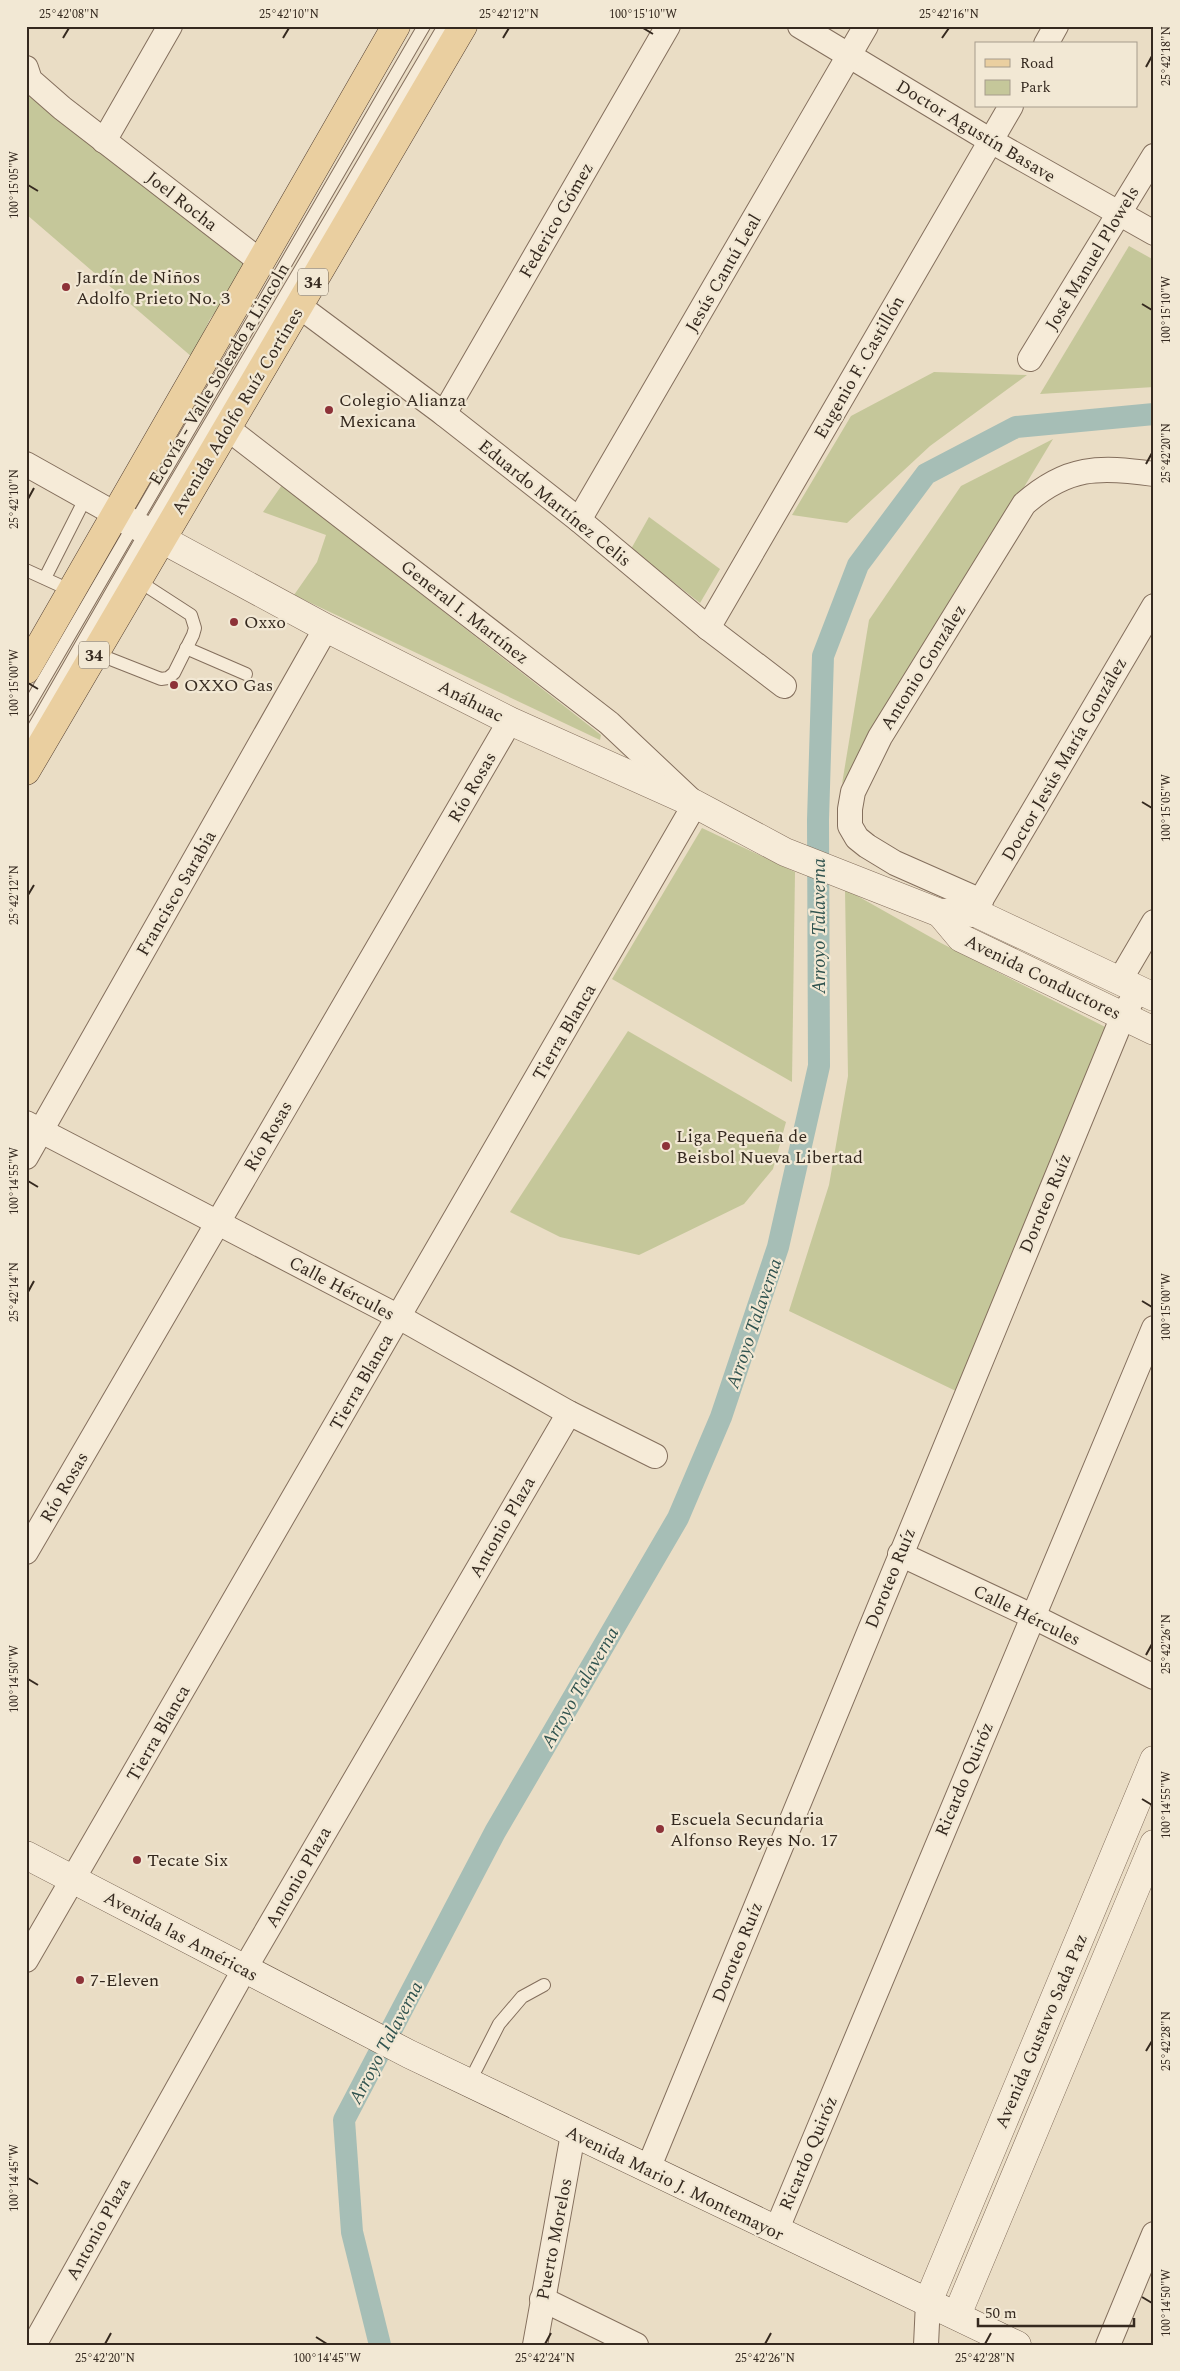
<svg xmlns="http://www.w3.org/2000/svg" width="1180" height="2371" viewBox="0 0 1180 2371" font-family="Spectral,serif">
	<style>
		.green { fill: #c5c79a }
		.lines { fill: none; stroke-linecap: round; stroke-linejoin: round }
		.canal { stroke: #a6beb6; stroke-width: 22 }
		.service-casing { stroke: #846f5d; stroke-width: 14 }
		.minor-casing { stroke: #846f5d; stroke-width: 26 }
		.tertiary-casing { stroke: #846f5d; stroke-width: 29 }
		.secondary-casing { stroke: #655140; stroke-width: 29 }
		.primary-casing { stroke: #523e31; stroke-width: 29 }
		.service { stroke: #f6ebd8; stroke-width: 12 }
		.minor { stroke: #f6ebd8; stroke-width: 24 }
		.tertiary { stroke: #f6ebd8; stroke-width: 28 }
		.secondary { stroke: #f6ebd8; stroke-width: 28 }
		.primary { stroke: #eacfa0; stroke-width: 28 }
		.ticks { fill: none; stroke: #35291f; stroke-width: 2 }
		.poi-dot { fill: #8d3238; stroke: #f2e8d4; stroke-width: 2 }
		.labels { text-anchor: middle; stroke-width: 4.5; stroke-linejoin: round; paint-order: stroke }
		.shield { fill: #f2e8d4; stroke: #6e6255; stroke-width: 1 }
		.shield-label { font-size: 16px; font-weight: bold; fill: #35291f }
		.street-label { font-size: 18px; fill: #35291f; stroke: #f2e8d4 }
		.poi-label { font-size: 18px; fill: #35291f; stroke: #f2e8d4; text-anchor: start }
		.water-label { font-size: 19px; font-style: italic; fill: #30534f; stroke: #f2e8d4 }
		.neatline { fill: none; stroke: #35291f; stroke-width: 2 }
		.ticks-label { font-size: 12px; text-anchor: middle; fill: #35291f }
	</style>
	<rect width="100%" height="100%" fill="#eaddc5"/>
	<g class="green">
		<polygon points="26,87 251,268 210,319 192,357 26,214"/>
		<polygon points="1129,246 1154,260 1154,387 1040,394"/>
		<polygon points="934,372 1027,375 930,446 847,523 792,515 851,416"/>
		<polygon points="1053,439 920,660 842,784 869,620 961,486"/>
		<polygon points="282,485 601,735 600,740 294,595 317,562 326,535 263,512"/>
		<polygon points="649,517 720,569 700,603 631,549"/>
		<polygon points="702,828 795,872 792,1082 612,979"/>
		<polygon points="845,889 941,943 1111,1030 958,1392 789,1311 829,1185 848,1076"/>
		<polygon points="628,1031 786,1122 773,1169 744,1204 639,1255 560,1237 510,1212"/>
	</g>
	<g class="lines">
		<polyline class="canal" points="380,2345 352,2232 344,2120 495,1832 678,1518 721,1417 778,1247 819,1066 818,820 823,656 858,565 926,474 1016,427 1154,414"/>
		<g class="service-casing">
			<g id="service">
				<polyline points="26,570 72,591"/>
				<polyline points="45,578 86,497"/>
				<polyline points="186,648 246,674"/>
				<polyline points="95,653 161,679 168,678 174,673 193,635 195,628 191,615 137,580"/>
				<polyline points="26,710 424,26"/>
				<polyline points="26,741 147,530 444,26"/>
				<polyline points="469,2083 499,2024 522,1997 544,1985"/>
			</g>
		</g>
		<g class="minor-casing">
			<g id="minor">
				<polyline points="800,26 991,141 1154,233"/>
				<polyline points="1046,44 1056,26"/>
				<polyline points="26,68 30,80 62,108 260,261"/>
				<polyline points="104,141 170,26"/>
				<polyline points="299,306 444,414 579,520 708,628 784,686"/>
				<polyline points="1030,359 1154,156"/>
				<polyline points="444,414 668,26"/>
				<polyline points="26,464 117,515"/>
				<polyline points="579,520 866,26"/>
				<polyline points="708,628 1011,106"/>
				<path d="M 981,901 L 895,863 L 867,846 L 857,838 L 850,826 L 850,809 L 853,792 L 880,737 L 1024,504 C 1067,466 1099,466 1154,474"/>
				<polyline points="972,915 1154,606"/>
				<polyline points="1120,980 1154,922"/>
				<polyline points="26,1123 399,1317 569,1413 655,1456"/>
				<polyline points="26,1157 326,628"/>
				<polyline points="26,1552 510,721"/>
				<polyline points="900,1554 1032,1616 1154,1677"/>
				<polyline points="26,1960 695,804 609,723 227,428"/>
				<polyline points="648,2169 1123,1016 1138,989"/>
				<polyline points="776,2231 1154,1328"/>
				<polyline points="542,2299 636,2345"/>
				<polyline points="34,2345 244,1970 569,1413"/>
				<polyline points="535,2345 573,2134"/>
				<polyline points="926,2345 928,2302"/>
				<polyline points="1108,2345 1154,2234"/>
			</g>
		</g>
		<g class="tertiary-casing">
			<g id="tertiary">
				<polyline points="117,515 326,628 510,721 695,804 785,852 940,913 974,912 1154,997"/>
				<polyline points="940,913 961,938 1154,1031"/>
				<polyline points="928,2302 1154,1760"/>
				<polyline points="957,2315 1154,1844"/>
			</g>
		</g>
		<g class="secondary-casing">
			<polyline id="secondary" points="26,1855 409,2054 1017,2345"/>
		</g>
		<g class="primary-casing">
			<g id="primary">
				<polyline points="26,670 396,26"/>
				<polyline points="26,771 463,26"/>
			</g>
		</g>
		<use href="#service" class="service"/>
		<use href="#minor" class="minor"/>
		<use href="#tertiary" class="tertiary"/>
		<use href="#secondary" class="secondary"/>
		<use href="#primary" class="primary"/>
	</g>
	<path class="ticks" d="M 643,28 L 653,34M 63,38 L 69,28M 283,38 L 289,28M 503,38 L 509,28M 942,38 L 949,28M 1146,67 L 1152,56M 28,185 L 38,191M 1142,304 L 1152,310M 1146,464 L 1152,453M 28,499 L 34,488M 28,683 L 38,689M 1142,802 L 1152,808M 28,895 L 34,885M 28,1181 L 38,1187M 28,1292 L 34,1281M 1142,1301 L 1152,1307M 1146,1655 L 1152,1644M 28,1679 L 38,1685M 1142,1799 L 1152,1805M 1146,2051 L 1152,2041M 28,2178 L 38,2184M 1142,2297 L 1152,2303M 316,2337 L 327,2344M 105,2344 L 111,2333M 545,2344 L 551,2333M 765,2344 L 771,2333M 985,2344 L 991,2333"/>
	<g class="poi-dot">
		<circle cx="66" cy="287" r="5"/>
		<circle cx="329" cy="410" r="5"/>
		<circle cx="234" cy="622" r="5"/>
		<circle cx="174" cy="685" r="5"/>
		<circle cx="666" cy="1146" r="5"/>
		<circle cx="660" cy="1829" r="5"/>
		<circle cx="137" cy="1860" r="5"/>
		<circle cx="80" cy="1980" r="5"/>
	</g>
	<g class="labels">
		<g class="shield">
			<rect x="298" y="268.5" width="30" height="27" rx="4"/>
			<rect x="79" y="641.5" width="30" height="27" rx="4"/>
		</g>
		<g class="shield-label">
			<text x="313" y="288">34</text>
			<text x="94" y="661">34</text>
		</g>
		<g class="street-label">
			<text transform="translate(976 131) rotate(31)" y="6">Doctor Agustín Basave</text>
			<text transform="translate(182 201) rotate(38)" y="6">Joel Rocha</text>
			<text transform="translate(556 220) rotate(-60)" y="6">Federico Gómez</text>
			<text transform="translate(1092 258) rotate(-59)" y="6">José Manuel Plowels</text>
			<text transform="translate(723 273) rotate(-60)" y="6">Jesús Cantú Leal</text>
			<text transform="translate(859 367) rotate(-60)" y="6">Eugenio F. Castillón</text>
			<text transform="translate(219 374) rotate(-59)" y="6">Ecovía - Valle Soleado a Lincoln</text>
			<text transform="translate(237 411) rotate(-59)" y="6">Avenida Adolfo Ruíz Cortines</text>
			<text transform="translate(555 503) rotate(39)" y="6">Eduardo Martínez Celis</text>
			<text transform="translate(465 612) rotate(38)" y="6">General I. Martínez</text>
			<text transform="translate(923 667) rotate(-58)" y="6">Antonio González</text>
			<text transform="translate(471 701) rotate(27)" y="6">Anáhuac</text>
			<text transform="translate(1064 759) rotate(-60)" y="6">Doctor Jesús María González</text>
			<text transform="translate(472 787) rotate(-60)" y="6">Río Rosas</text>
			<text transform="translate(176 893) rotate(-60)" y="6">Francisco Sarabia</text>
			<text transform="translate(1043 977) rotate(26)" y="6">Avenida Conductores</text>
			<text transform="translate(564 1032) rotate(-60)" y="6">Tierra Blanca</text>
			<text transform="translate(268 1136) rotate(-60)" y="6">Río Rosas</text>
			<text transform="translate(1045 1203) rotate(-67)" y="6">Doroteo Ruíz</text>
			<text transform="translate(342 1288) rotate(28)" y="6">Calle Hércules</text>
			<text transform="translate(361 1382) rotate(-60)" y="6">Tierra Blanca</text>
			<text transform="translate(64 1487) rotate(-60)" y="6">Río Rosas</text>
			<text transform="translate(502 1527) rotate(-60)" y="6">Antonio Plaza</text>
			<text transform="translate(890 1578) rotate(-68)" y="6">Doroteo Ruíz</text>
			<text transform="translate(1027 1615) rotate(26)" y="6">Calle Hércules</text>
			<text transform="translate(158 1733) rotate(-60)" y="6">Tierra Blanca</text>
			<text transform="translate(964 1779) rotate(-67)" y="6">Ricardo Quiróz</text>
			<text transform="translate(298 1877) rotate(-60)" y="6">Antonio Plaza</text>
			<text transform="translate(181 1936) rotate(28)" y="6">Avenida las Américas</text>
			<text transform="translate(737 1952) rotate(-68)" y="6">Doroteo Ruíz</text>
			<text transform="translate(1041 2031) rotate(-67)" y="6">Avenida Gustavo Sada Paz</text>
			<text transform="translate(808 2153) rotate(-67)" y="6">Ricardo Quiróz</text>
			<text transform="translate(675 2183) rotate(26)" y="6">Avenida Mario J. Montemayor</text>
			<text transform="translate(98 2229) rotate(-61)" y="6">Antonio Plaza</text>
			<text transform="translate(554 2239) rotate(-79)" y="6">Puerto Morelos</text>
		</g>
		<g class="poi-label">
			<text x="76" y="283">Jardín de Niños<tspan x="76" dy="21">Adolfo Prieto No. 3</tspan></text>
			<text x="339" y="406">Colegio Alianza<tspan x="339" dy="21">Mexicana</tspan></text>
			<text x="244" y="628">Oxxo</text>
			<text x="184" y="691">OXXO Gas</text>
			<text x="676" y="1142">Liga Pequeña de<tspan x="676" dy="21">Beisbol Nueva Libertad</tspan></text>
			<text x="670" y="1825">Escuela Secundaria<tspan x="670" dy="21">Alfonso Reyes No. 17</tspan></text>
			<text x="147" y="1866">Tecate Six</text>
			<text x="90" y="1986">7-Eleven</text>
		</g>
		<g class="water-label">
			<text transform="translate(818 926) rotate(-90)" y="7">Arroyo Talaverna</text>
			<text transform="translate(753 1323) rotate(-71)" y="7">Arroyo Talaverna</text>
			<text transform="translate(579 1687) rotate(-60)" y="7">Arroyo Talaverna</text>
			<text transform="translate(385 2042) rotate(-62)" y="7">Arroyo Talaverna</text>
		</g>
	</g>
	<rect width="1180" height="2371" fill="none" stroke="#f2e8d4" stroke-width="55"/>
	<rect x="975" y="42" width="162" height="65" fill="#f2e8d4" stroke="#a69c8c"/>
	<rect x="985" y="59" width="25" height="8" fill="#eacfa0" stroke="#a69c8c"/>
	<text x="1020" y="68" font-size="15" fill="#35291f">Road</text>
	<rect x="985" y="80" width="25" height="15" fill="#c5c79a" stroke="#a69c8c"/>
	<text x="1020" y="92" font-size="15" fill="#35291f">Park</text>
	<path d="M978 2318v8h156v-8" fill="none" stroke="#35291f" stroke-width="2.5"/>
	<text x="985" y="2318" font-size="15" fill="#35291f" stroke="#f2e8d4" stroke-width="4" paint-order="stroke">50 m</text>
	<rect x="28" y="28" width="1124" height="2316" class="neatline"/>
	<g class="ticks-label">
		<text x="69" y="18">25°42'08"N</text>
		<text x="289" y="18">25°42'10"N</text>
		<text x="509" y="18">25°42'12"N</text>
		<text x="643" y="18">100°15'10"W</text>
		<text x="949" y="18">25°42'16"N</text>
		<text transform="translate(1166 56) rotate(-90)" y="4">25°42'18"N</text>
		<text transform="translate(14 185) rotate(-90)" y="4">100°15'05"W</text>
		<text transform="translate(1166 310) rotate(-90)" y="4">100°15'10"W</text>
		<text transform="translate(1166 453) rotate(-90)" y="4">25°42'20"N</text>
		<text transform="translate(14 499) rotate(-90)" y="4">25°42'10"N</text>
		<text transform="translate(14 683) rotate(-90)" y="4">100°15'00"W</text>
		<text transform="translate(1166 808) rotate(-90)" y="4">100°15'05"W</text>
		<text transform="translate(14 895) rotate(-90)" y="4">25°42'12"N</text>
		<text transform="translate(14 1181) rotate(-90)" y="4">100°14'55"W</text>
		<text transform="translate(14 1292) rotate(-90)" y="4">25°42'14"N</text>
		<text transform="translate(1166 1307) rotate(-90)" y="4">100°15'00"W</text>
		<text transform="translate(1166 1644) rotate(-90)" y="4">25°42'26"N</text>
		<text transform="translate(14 1679) rotate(-90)" y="4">100°14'50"W</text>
		<text transform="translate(1166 1805) rotate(-90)" y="4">100°14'55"W</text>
		<text transform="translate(1166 2041) rotate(-90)" y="4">25°42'28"N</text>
		<text transform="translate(14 2178) rotate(-90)" y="4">100°14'45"W</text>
		<text transform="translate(1166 2303) rotate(-90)" y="4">100°14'50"W</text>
		<text x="105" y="2362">25°42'20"N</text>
		<text x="327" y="2362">100°14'45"W</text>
		<text x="545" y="2362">25°42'24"N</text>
		<text x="765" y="2362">25°42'26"N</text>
		<text x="985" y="2362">25°42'28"N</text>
	</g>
</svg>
